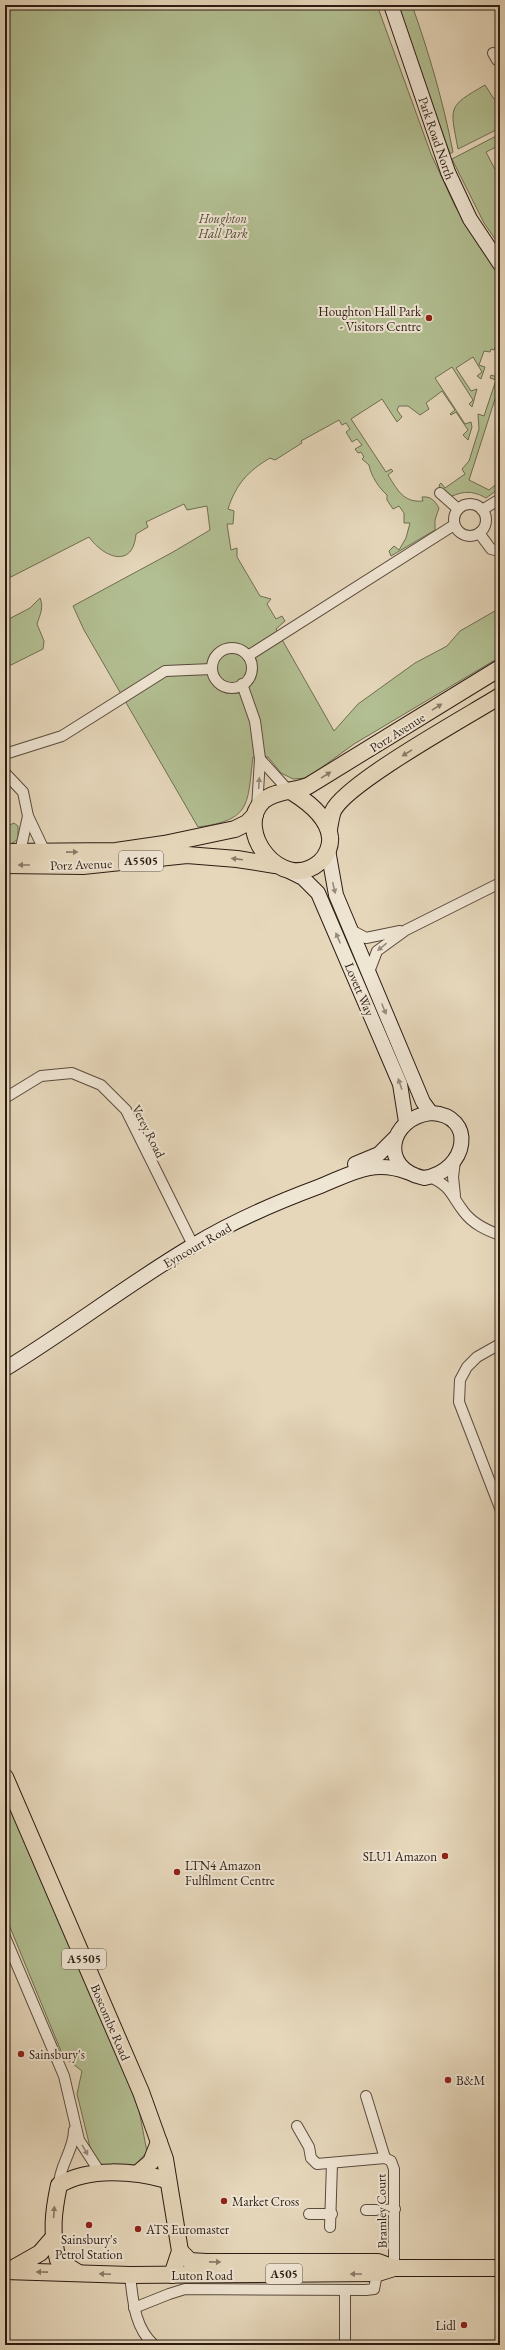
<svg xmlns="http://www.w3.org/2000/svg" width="505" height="2350" viewBox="0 0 505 2350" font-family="'EB Garamond',serif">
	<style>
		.green { fill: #b2bf92; stroke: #6f6e52 }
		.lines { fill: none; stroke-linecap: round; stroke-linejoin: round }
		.street-casing { stroke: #5a4b3d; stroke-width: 12 }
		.secondary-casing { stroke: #2c1c13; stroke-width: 16 }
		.primary-casing { stroke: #2c1c13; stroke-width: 18 }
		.street { stroke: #efe5d3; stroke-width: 10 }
		.secondary { stroke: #efe5d3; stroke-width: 14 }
		.primary { stroke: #e6d7bb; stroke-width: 16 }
		.oneway { fill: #897a67 }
		.oneway2 { fill: #978b7d }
		.poi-dot { fill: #8f2418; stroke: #efe5d3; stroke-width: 1.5 }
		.labels { text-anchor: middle; stroke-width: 4; stroke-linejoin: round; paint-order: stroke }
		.shield { fill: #efe5d3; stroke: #66584d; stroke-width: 1 }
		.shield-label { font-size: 12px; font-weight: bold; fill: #2c1c13 }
		.street-label { font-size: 13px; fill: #2c1c13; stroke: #efe5d3 }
		.park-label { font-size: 13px; font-style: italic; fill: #544d39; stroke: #efe5d3 }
		.poi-label { font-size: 13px; fill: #2c1c13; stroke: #efe5d3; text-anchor: start }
	</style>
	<rect width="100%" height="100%" fill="#e6d7bb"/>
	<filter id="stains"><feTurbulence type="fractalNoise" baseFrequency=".005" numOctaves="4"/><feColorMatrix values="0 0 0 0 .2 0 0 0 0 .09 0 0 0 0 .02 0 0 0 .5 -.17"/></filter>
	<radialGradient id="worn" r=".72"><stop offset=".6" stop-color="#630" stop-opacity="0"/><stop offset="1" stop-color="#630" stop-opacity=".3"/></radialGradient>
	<g class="green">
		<path d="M 5,5 L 377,5 L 431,154 L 455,206 L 500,274 L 500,335 L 498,336 L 500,336 L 494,350 L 491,349 L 490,352 L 484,351 L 479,365 L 485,367 L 481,379 L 477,376 L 482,372 L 473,357 L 456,368 L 471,391 L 477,389 L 472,407 L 469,404 L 473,400 L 452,367 L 435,378 L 465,424 L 471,422 L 472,427 L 468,440 L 463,435 L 468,430 L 456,412 L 451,415 L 450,414 L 455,410 L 442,391 L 426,403 L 429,409 L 420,415 L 408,406 L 399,406 L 397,410 L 402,417 L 397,422 L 382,399 L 351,419 L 386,472 L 391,469 L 393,471 L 388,475 C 397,489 403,503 423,501 L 422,497 C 431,496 435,501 439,508 L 435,520 L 435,530 L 391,556 L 389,551 L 394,546 L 399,550 L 406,538 L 410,523 L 404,523 L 404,513 L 399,506 L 393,509 L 387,500 L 387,495 C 379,488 371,476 369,465 L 362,459 L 364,457 L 361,452 L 358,453 L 355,449 L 362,445 L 357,439 L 352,442 L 346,432 L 350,429 L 346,423 L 342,425 L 339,420 L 301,441 L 302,443 L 275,460 L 270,458 C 248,471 236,484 228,509 L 234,511 L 233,524 L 227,524 L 231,550 L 237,548 L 237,557 L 260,596 L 271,599 L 267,604 L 276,619 L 282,616 L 285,621 L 276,629 L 334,731 L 358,704 L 415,663 L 447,646 L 460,631 L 500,608 L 500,657 L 354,744 L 307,778 L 293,779 L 281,773 L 268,757 L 253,757 C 247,804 252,820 198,827 L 84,630 L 73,606 L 173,552 L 210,530 L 207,506 L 187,510 L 184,504 L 146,522 L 148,527 L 136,534 C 133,569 104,558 89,537 L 5,580 Z"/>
		<path d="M 397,5 L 412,5 C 429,53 443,101 453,152 L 450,154 Z"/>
		<path d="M 485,85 L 494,99 L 500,96 L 500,128 L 458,149 C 450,106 447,107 485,85 Z"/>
		<polygon points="500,134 500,145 486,152 500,179 500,246 484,223 452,159"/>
		<path d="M 500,366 L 498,389 L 500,400 L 495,399 L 469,480 L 489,490 L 499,482 L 500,488 L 486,498 C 472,490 462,491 448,498 L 442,494 L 439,485 L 441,483 L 445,488 L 465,474 L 462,469 L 469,461 L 479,429 L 478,414 L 484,416 L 496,380 L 490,378 L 491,375 L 497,377 Z"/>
		<path d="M 40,598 C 44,607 40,615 37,624 L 44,641 L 43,649 L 5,668 L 5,621 L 30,608 Z"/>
		<polygon points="14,823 18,826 18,839 10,845 5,845 5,827"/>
		<polygon points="5,1795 122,2066 139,2110 147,2152 135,2165 99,2165 90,2147 77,2094 82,2071 63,2056 5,1915"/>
	</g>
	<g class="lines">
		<g class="street-casing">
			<g id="street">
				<polyline points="493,53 497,60 500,59"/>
				<polyline points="440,493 458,509"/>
				<circle cx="470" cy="520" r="16"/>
				<polyline points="482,510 500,499"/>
				<polyline points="479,533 491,549 500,551"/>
				<circle cx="232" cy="668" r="20"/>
				<polyline points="248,656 454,525"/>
				<polyline points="242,684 255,721 260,759 257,808"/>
				<polyline points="5,754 62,736 165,671 212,669"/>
				<polyline points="260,759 289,791"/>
				<polyline points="5,773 23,792 28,816 45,852"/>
				<polyline points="20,852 28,816"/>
				<polyline points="351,930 366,938 400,931"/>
				<polyline points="369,972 377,951 406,930 500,883"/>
				<polyline points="5,1098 41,1076 72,1073 101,1085 126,1110 193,1245"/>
				<polyline points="455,1161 453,1177 455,1196"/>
				<path d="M 430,1177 C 452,1187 450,1194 464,1212 C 473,1224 486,1230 500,1235"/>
				<polyline points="500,1344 477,1357 467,1367 460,1380 459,1402 500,1508"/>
				<polyline points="5,1937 64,2076 79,2140 101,2174"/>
				<polyline points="366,2096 385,2158"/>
				<polyline points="297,2126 309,2147 311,2158 317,2164 385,2158 391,2161 394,2169 394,2268"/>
				<path d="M 59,2185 C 59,2166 74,2150 74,2130"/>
				<polyline points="366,2210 376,2210"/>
				<polyline points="385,2210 395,2209"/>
				<polyline points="309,2214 332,2214"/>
				<polyline points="330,2227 332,2163"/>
				<path d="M 130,2275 C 133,2300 134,2327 154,2345"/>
				<polyline points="345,2290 345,2345"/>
				<polyline points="134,2308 169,2294 185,2289 366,2290 374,2289 378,2269"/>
			</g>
		</g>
		<g class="secondary-casing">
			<g id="secondary">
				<polyline points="391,5 448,172 470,219 500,264"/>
				<polyline points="328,850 336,895 423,1102 431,1113"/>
				<polyline points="289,871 303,878 318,893 400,1084 406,1122"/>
				<path d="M 431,1113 C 477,1115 468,1171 424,1178 C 379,1169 388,1118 431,1113 Z"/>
				<polyline points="355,1164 379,1154 395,1138"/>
				<path d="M 5,1369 C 69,1330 128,1284 192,1246 C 231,1222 275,1203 318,1187 C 351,1174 372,1159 407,1172"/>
			</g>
		</g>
		<g class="primary-casing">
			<g id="primary">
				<path d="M 292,792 C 308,802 328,817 330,837 C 331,845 327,856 320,862 C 282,895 233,830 263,801 C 273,791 295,791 308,786 L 500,668"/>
				<path d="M 329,829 C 330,824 331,816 333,811 C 346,783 468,716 500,696"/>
				<polyline points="5,852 116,851 164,844 235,829 247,823 255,815"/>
				<polyline points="5,865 83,866 187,855 237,859 275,865"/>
				<polyline points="5,1777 141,2092 165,2159 180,2251 172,2275"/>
				<polyline points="138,2173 151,2162 159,2142"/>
				<polyline points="180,2251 190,2261 206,2262 378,2262 394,2268 500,2268"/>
				<polyline points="10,2270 40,2253 53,2238"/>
				<polyline points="5,2271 130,2275 378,2273 394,2268"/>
				<path d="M 77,2272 L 58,2260 C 51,2233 53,2213 59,2185 C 89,2167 134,2171 167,2180"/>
			</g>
		</g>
		<use href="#street" class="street"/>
		<use href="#secondary" class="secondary"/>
		<use href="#primary" class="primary"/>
	</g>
	<defs><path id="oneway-solid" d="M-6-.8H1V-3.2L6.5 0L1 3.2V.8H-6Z"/></defs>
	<g class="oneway">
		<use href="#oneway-solid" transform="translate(437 707) rotate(-32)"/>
		<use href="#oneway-solid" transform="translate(407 753) rotate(148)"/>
		<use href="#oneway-solid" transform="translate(326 775) rotate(-32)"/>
		<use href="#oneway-solid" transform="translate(72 852) rotate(-1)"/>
		<use href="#oneway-solid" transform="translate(237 859) rotate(-173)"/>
		<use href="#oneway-solid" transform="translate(24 865) rotate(-180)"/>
		<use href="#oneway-solid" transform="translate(54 2212) rotate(-86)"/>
		<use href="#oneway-solid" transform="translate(215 2262) rotate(1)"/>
		<use href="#oneway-solid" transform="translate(42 2272) rotate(-179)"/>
		<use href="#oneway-solid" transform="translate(105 2274) rotate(-177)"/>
		<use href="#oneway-solid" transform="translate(356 2274) rotate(180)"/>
	</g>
	<g class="oneway2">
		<use href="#oneway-solid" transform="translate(259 783) rotate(-87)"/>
		<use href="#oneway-solid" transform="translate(334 888) rotate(77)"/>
		<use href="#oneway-solid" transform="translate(338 938) rotate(-113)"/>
		<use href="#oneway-solid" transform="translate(382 947) rotate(141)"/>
		<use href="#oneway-solid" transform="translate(384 1009) rotate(68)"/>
		<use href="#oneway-solid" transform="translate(400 1084) rotate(-109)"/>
		<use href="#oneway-solid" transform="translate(85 2150) rotate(60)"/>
	</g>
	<g class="poi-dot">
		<circle cx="429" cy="318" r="4"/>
		<circle cx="445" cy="1856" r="4"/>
		<circle cx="177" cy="1872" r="4"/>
		<circle cx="21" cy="2054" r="4"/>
		<circle cx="448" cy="2080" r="4"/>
		<circle cx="224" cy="2201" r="4"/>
		<circle cx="89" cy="2225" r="4"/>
		<circle cx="138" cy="2229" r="4"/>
		<circle cx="464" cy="2325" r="4"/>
	</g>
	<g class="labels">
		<g class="shield">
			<rect x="119" y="851" width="44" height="20" rx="3"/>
			<rect x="62" y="1949" width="44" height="20" rx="3"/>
			<rect x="266" y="2264" width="36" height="20" rx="3"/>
		</g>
		<g class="shield-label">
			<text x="141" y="865">A5505</text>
			<text x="84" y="1963">A5505</text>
			<text x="284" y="2278">A505</text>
		</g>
		<g class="street-label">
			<text transform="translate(437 138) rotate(71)" y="5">Park Road North</text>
			<text transform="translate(397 732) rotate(-32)" y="5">Porz Avenue</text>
			<text transform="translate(81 864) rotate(-2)" y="5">Porz Avenue</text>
			<text transform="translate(360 989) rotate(67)" y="5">Lovett Way</text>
			<text transform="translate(149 1131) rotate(63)" y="5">Verey Road</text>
			<text transform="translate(197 1245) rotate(-30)" y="5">Eyncourt Road</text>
			<text transform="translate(111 2022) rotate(67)" y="5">Boscombe Road</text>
			<text transform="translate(381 2211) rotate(-91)" y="5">Bramley Court</text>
			<text x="202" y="2280">Luton Road</text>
		</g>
		<g class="park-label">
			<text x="223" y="223">Houghton<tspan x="223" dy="15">Hall Park</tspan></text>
		</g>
		<g class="poi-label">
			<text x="421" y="316" text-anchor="end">Houghton Hall Park<tspan x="421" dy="15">- Visitors Centre</tspan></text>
			<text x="437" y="1861" text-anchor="end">SLU1 Amazon</text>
			<text x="185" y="1870">LTN4 Amazon<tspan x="185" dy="15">Fulfilment Centre</tspan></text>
			<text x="29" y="2059">Sainsbury's</text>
			<text x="456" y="2085">B&amp;M</text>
			<text x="232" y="2206">Market Cross</text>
			<text x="146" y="2234">ATS Euromaster</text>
			<text x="89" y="2244" text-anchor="middle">Sainsbury's<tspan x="89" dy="15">Petrol Station</tspan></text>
			<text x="456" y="2330" text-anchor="end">Lidl</text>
		</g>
	</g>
	<rect width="505" height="2350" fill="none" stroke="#e6d7bb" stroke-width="20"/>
	<rect x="6" y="6" width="493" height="2338" fill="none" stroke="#2c1c13" stroke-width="2"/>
	<rect x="10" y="10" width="485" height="2330" fill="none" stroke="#2c1c13"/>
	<rect width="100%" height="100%" filter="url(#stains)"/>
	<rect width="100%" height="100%" fill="url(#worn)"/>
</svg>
